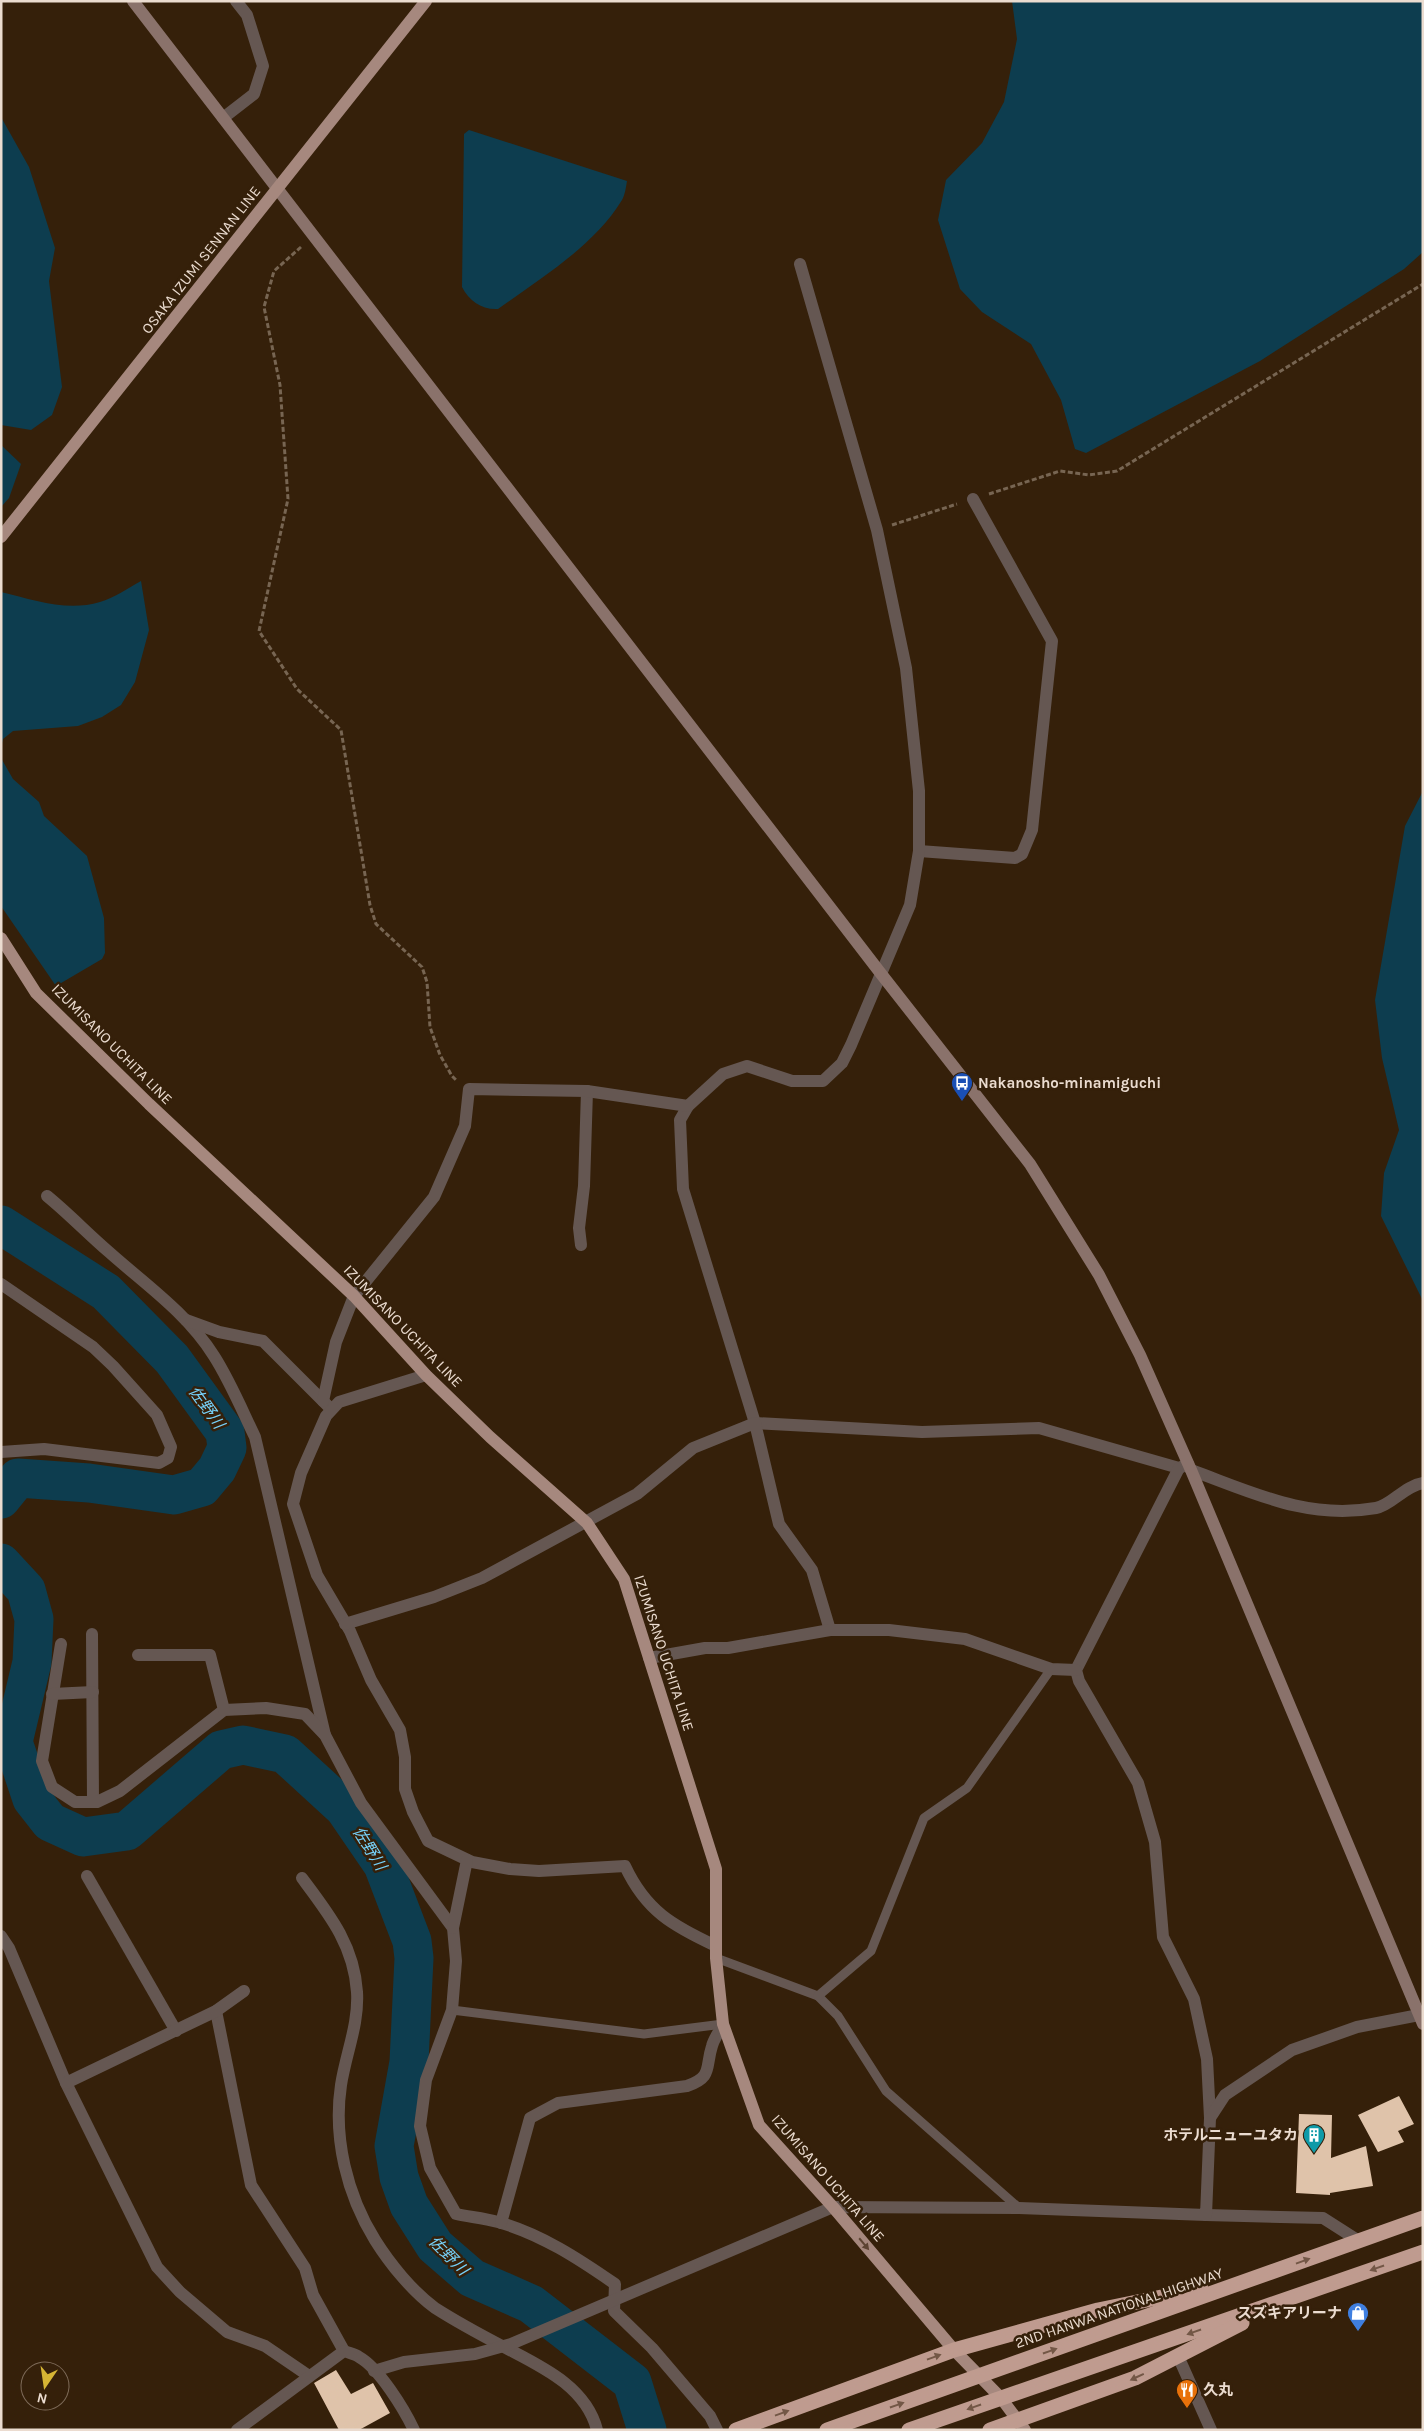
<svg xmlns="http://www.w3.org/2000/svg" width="1424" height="2431" viewBox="0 0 1424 2431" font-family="Karla,'Noto Sans JP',sans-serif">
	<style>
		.water { fill: #0d3d4f }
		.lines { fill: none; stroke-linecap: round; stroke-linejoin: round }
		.river { stroke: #0d3d4f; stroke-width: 39 }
		.building { fill: #dfc3aa }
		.path { stroke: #776552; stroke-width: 3; stroke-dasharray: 5 2.5; stroke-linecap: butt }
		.lane { stroke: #655752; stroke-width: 9 }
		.street { stroke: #655752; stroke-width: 12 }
		.secondary { stroke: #8a726b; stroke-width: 12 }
		.primary { stroke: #a6887e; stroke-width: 12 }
		.highway { stroke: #bf9b8f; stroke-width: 15 }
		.oneway { fill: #5d4433 }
		.oneway2 { fill: #735746 }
		.labels { text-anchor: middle; stroke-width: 5; stroke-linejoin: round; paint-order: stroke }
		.street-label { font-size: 15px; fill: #ebdcd0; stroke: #35200a }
		.poi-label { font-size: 15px; font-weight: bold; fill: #ebdcd0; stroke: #35200a; text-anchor: start }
		.water-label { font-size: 16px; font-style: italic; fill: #76d1f9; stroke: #35200a }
	</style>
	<rect width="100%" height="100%" fill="#35200a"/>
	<g class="water">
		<polygon points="1012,1 1423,1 1423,252 1404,269 1260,361 1086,453 1075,449 1061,400 1031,344 982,312 960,289 938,220 946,180 982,143 1004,102 1017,39"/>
		<polygon points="1,117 29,167 55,248 49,281 62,387 52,415 31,430 1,425"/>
		<path d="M 469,130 L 627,181 C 626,187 625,195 622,200 C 594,246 541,278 498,309 C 482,310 469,301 462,287 L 464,134 Z"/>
		<polygon points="1,445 21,464 9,498 1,507"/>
		<path d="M 141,581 L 149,630 L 135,682 L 121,705 L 102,717 L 78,726 L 13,731 L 3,739 L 1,747 L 1,592 C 34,600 67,612 100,602 C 114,598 128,588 141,581 Z"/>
		<polygon points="1,758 13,779 39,802 44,816 87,856 104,918 105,953 102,959 56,986 1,906"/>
		<polygon points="1423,791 1423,1301 1381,1216 1384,1173 1399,1130 1382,1058 1375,1000 1405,826"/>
	</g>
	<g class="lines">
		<g class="river">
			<polyline points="1,1225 106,1292 172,1359 225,1432 227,1448 217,1469 202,1487 174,1495 89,1483 18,1478 1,1499"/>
			<polyline points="1,1563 26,1590 34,1619 32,1662 13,1742 32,1799 50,1822 83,1837 127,1831 221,1750 243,1745 285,1754 344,1808 383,1865 412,1941 414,1958 409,2062 394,2146 399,2177 409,2205 435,2246 472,2278 531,2304 632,2382 647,2430"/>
		</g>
	</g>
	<g class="building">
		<polygon points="1399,2096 1414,2124 1398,2131 1404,2142 1378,2152 1358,2115"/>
		<polygon points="1299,2114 1332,2115 1331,2158 1366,2146 1373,2186 1330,2193 1330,2195 1296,2193"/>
		<polygon points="336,2370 351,2394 373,2383 390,2413 359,2430 339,2430 314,2383"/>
	</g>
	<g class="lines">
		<g class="path">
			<polyline points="301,247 274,271 264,307 280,385 288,499 259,631 297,689 341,730 370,905 376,924 422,967 427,982 430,1027 440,1055 452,1076 456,1080"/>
			<polyline points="989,494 1060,471 1089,475 1117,471 1423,284"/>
			<polyline points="892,525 957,504"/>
		</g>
		<g class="lane">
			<polyline points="716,1958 818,1996 838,2016 886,2091 1019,2208"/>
			<polyline points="818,1996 871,1951 924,1818 967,1788 1051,1669"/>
			<polyline points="452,2010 644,2034 723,2024"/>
		</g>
		<g class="street">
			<polyline points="223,118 254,94 263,66 247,15 236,1"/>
			<polyline points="919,851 1015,858 1022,854 1032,830 1052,641 973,499"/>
			<polyline points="688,1106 680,1120 683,1189 755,1423 922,1432 1039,1428 1179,1468 1188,1464"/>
			<path d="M 47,1196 C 69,1214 88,1234 109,1252 C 146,1285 187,1313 214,1356 C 230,1381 242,1410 255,1437 L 325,1735"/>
			<polyline points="581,1245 579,1228 584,1186 587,1091"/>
			<polyline points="1,1284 93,1347 113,1366 157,1415 171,1447 168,1458 159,1463 44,1449 1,1452"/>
			<polyline points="186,1320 219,1332 263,1341 328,1406"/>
			<path d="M 426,1375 L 339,1402 L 326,1416 L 301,1473 L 293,1504 L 317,1575 L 350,1631 L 371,1680 L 400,1730 L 405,1757 L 405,1789 L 413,1812 L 428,1841 L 472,1862 L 510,1869 L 539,1871 L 625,1866 C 646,1911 673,1926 716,1946"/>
			<polyline points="323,1401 336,1342 354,1296 434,1197 465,1126 469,1089 587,1091 688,1106 723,1074 747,1066 792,1081 823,1081 842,1063 851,1045 910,905 919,851 919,791 906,668 877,530 800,264"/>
			<polyline points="1179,1468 1076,1670 1079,1681 1138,1783 1155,1842 1163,1937 1194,1999 1207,2059 1210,2118"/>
			<path d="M 1191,1470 C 1254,1493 1307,1520 1376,1508 C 1392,1505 1404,1486 1423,1483"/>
			<polyline points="345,1624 434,1597 482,1578 637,1494 693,1448 755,1423 779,1524 812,1570 830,1630"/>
			<polyline points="92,1634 93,1802"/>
			<path d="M 61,1644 L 42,1761 L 52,1787 L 75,1802 L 97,1802 L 120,1791 L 224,1710 L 266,1708 L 305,1714 L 325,1735 L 361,1803 L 453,1928 L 456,1961 L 452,2010 L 426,2080 L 420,2126 L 430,2168 L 456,2214 C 470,2217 484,2218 498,2222 C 541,2234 579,2259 615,2284 L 614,2311 L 652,2348 L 710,2416 L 717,2430"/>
			<polyline points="138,1655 210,1655 224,1710"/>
			<polyline points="649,1658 705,1648 728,1648 830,1630 889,1630 965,1639 1051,1669 1076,1670"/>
			<polyline points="52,1694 93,1692"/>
			<polyline points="87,1876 176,2031"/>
			<path d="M 302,1878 C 329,1914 354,1945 357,1992 C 359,2024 346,2053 341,2085 C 333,2138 347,2195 375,2240 C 390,2264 412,2291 435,2308 C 457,2322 481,2335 504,2347 C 540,2366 586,2386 597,2430"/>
			<polyline points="453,1928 467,1860"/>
			<polyline points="1,1936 9,1948 66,2083 157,2267 180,2292 227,2332 265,2346 309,2376"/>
			<polyline points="216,2011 251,2185 305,2268 313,2295 344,2351"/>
			<polyline points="66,2083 216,2011 244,1991"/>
			<polyline points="1206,2215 1323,2218 1359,2241"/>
			<path d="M 501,2223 L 530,2118 L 558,2103 L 687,2086 C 713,2077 705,2068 712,2046 C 714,2038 720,2031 723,2024"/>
			<polyline points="1178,2356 1211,2430"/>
			<polyline points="374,2371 404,2362 475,2354 511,2344 833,2207 1019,2208 1206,2215 1210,2118 1225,2095 1292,2050 1357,2027 1419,2015"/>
			<path d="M 237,2430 L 344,2351 C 349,2353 355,2354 359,2357 C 379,2368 404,2409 414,2430"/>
		</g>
		<polyline class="secondary" points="133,1 882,975 1030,1164 1099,1275 1140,1355 1191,1470 1423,2024"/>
		<g class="primary">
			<polyline points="1,537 426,1"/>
			<polyline points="1,938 36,993 149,1104 354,1296 426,1375 490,1437 587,1523 624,1579 716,1869 716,1958 723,2024 759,2125 833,2207 954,2350 1001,2398 1025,2430"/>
		</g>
		<g class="highway">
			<polyline points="736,2430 954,2350 1098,2310 1201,2289"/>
			<polyline points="827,2430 1423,2218"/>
			<polyline points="909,2430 1423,2252"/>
			<polyline points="990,2430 1135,2378 1242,2323"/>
		</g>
	</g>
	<defs><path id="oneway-solid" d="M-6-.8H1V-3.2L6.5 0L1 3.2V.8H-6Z" transform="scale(1.25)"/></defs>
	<use class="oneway" href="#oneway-solid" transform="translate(864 2244) rotate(50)"/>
	<g class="oneway2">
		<use href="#oneway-solid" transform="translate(1303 2261) rotate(-20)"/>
		<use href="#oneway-solid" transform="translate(1377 2268) rotate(161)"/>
		<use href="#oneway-solid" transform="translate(1194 2332) rotate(161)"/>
		<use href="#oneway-solid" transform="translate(1050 2351) rotate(-19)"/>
		<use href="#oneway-solid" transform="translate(934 2357) rotate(-20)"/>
		<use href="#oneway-solid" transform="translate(1137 2377) rotate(155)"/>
		<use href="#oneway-solid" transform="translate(897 2405) rotate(-19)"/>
		<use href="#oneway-solid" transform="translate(974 2407) rotate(161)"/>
		<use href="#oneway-solid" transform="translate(782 2413) rotate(-20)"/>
	</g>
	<defs>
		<g id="bus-pin" transform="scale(1.125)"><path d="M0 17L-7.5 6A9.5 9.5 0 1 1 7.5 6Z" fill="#1a4fb4" stroke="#35200a"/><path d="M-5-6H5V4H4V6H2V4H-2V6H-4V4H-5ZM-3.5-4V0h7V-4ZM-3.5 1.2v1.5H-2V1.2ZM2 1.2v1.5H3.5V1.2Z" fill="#fff"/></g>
		<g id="building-pin" transform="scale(1.125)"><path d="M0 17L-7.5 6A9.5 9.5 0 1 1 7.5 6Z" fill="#0f9aa8" stroke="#35200a"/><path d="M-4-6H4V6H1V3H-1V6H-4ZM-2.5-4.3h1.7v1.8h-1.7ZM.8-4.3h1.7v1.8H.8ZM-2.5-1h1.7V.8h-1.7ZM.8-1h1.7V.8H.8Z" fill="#fff"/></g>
		<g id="shop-pin" transform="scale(1.125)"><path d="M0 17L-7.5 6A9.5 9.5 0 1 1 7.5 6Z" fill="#3f7fe0" stroke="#35200a"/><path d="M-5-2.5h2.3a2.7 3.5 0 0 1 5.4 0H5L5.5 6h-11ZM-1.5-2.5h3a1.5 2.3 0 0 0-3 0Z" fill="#fff"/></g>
		<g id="restaurant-pin" transform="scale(1.125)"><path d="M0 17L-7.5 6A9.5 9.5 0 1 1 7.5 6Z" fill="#e8710a" stroke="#35200a"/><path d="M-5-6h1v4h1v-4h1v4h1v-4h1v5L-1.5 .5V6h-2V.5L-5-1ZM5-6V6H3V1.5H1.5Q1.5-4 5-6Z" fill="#fff"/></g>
	</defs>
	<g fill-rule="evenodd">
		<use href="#bus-pin" x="962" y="1083"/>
		<use href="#building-pin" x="1314" y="2135"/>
		<use href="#shop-pin" x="1358" y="2313"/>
		<use href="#restaurant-pin" x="1187" y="2390"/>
	</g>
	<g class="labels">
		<g class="street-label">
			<text transform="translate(201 260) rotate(-52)" y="5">OSAKA IZUMI SENNAN LINE</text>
			<text transform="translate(112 1044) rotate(45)" y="5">IZUMISANO UCHITA LINE</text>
			<text transform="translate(403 1326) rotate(46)" y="5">IZUMISANO UCHITA LINE</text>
			<text transform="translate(664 1653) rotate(72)" y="5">IZUMISANO UCHITA LINE</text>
			<text transform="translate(828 2178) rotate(49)" y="5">IZUMISANO UCHITA LINE</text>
			<text transform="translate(1119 2308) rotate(-19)" y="5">2ND HANWA NATIONAL HIGHWAY</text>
		</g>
		<g class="poi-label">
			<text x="978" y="1088">Nakanosho-minamiguchi</text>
			<text x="1298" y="2140" text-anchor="end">ホテルニューユタカ</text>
			<text x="1342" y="2318" text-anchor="end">スズキアリーナ</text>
			<text x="1203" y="2395">久丸</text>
		</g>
		<g class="water-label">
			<text transform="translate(207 1407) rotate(54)" y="6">佐野川</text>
			<text transform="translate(370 1848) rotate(58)" y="6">佐野川</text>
			<text transform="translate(449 2255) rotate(45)" y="6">佐野川</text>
		</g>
	</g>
	<rect width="1424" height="2431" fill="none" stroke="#ebdcd0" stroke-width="5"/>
	<g transform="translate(45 2386) rotate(193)"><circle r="24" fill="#35200a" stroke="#7e6b59"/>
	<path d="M0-4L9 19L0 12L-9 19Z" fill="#d6b534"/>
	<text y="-8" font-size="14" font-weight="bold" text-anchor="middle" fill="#ebdcd0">N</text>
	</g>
</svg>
